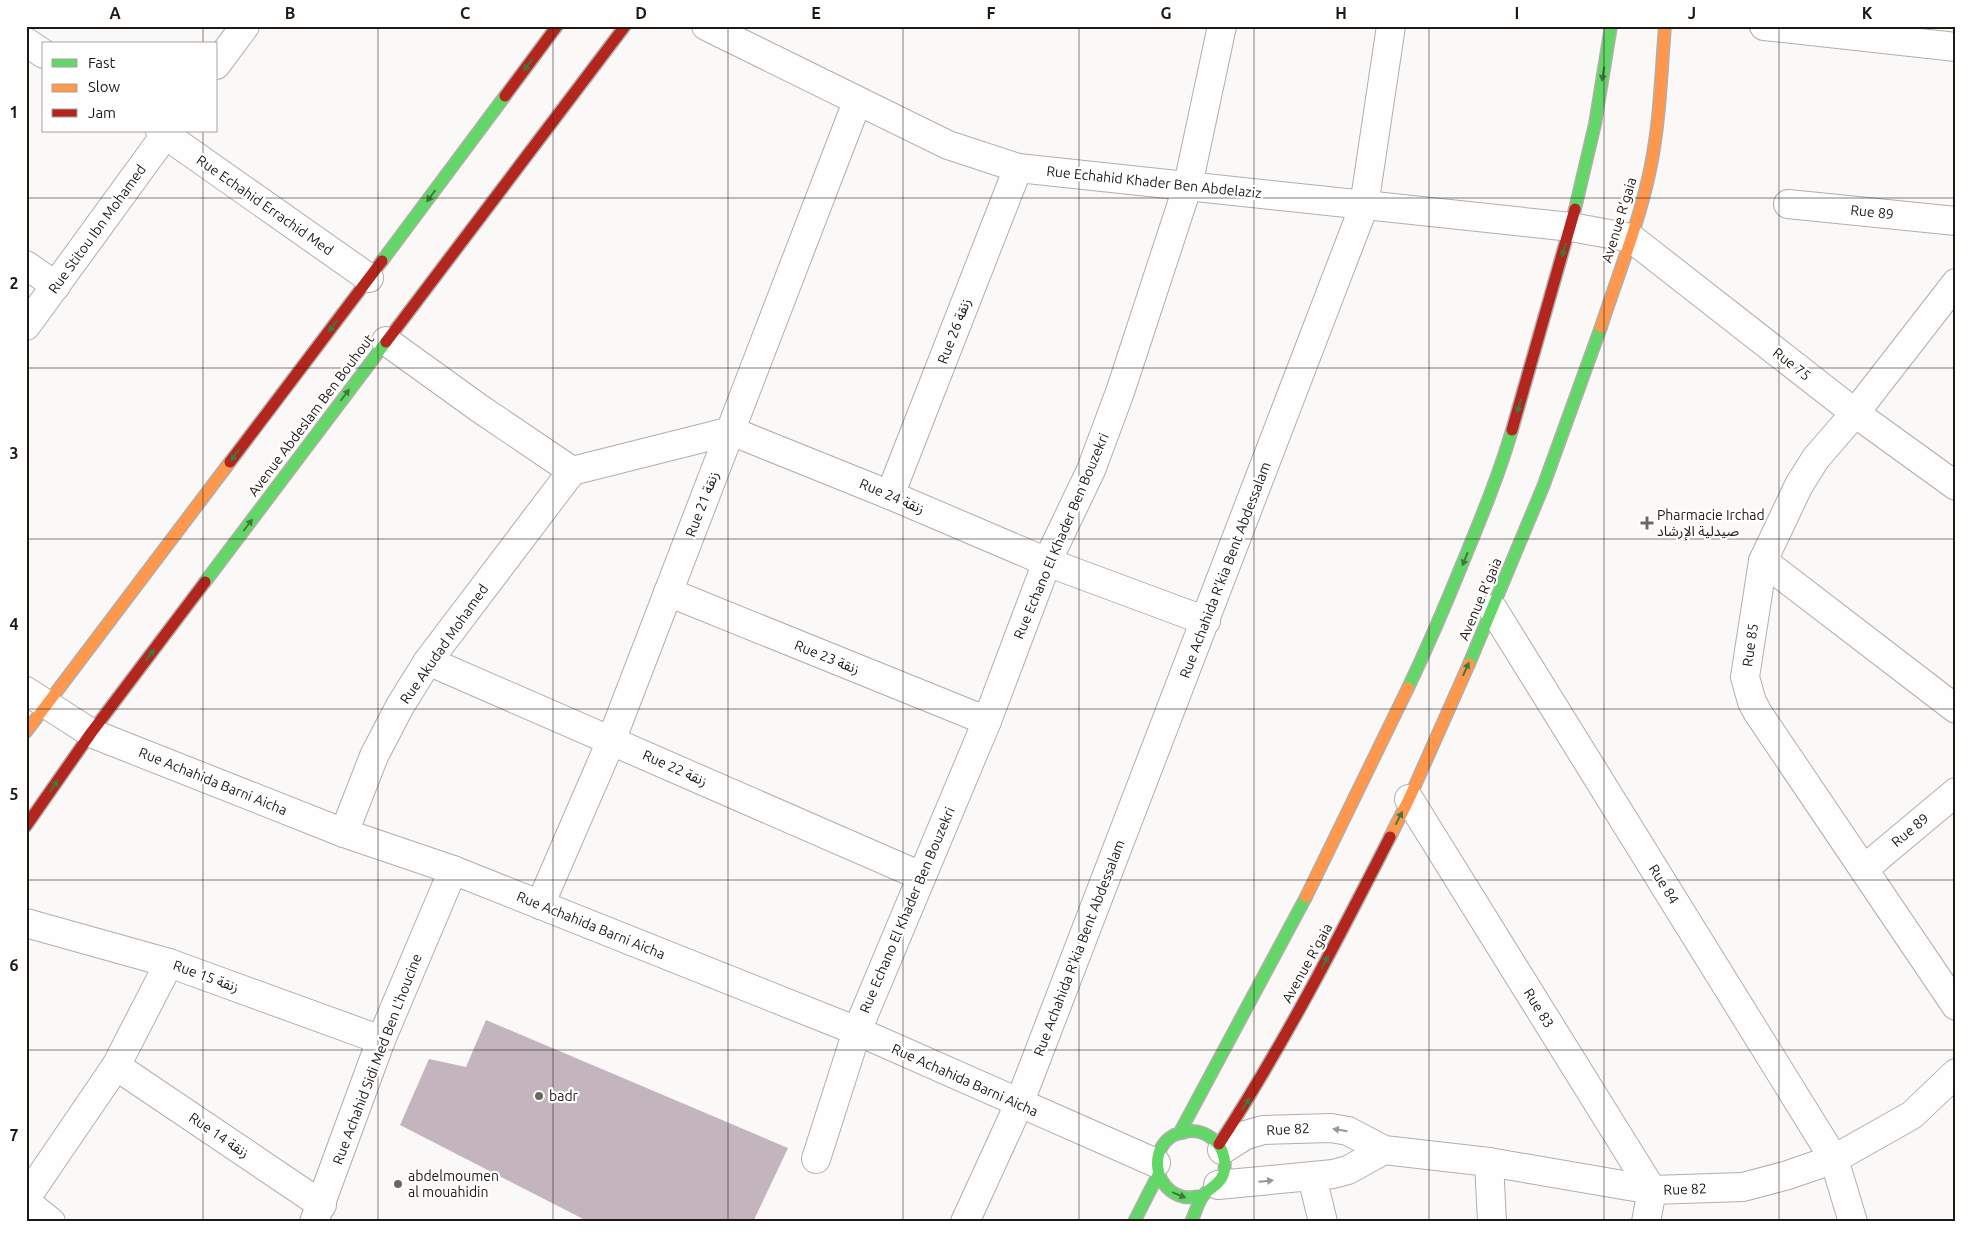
<svg xmlns="http://www.w3.org/2000/svg" width="1982" height="1248" viewBox="0 0 1982 1248" font-family="Ubuntu,'Noto Sans Arabic',sans-serif">
	<style>
		.building { fill: #c4b4be }
		.lines { fill: none; stroke-linecap: round; stroke-linejoin: round }
		.street-casing { stroke: #b2aeab; stroke-width: 30 }
		.fast-casing { stroke: #b2aeab; stroke-width: 14 }
		.slow-casing { stroke: #b2aeab; stroke-width: 14 }
		.jam-casing { stroke: #b2aeab; stroke-width: 14 }
		.street { stroke: #fefefe; stroke-width: 28 }
		.fast { stroke: #63d668; stroke-width: 11 }
		.slow { stroke: #ff974d; stroke-width: 11 }
		.jam { stroke: #b3261e; stroke-width: 11 }
		.oneway { fill: #41773e }
		.oneway2 { fill: #9a9694 }
		.grid { fill: none; stroke: #1f1813; stroke-width: 1; stroke-opacity: 0.55 }
		.poi-dot { fill: #6c6763; stroke: #fff; stroke-width: 2 }
		.labels { text-anchor: middle; stroke-width: 4.5; stroke-linejoin: round; paint-order: stroke }
		.street-label { font-size: 14px; fill: #1f1813; stroke: #fff }
		.poi-label { font-size: 14px; fill: #1f1813; stroke: #fff; text-anchor: start }
		.neatline { fill: none; stroke: #1f1813; stroke-width: 2 }
		.grid-label { font-size: 16px; text-anchor: middle; font-weight: bold; fill: #1f1813 }
	</style>
	<rect width="100%" height="100%" fill="#fbf9f7"/>
	<polygon class="building" points="486,1020 788,1148 753,1222 589,1222 400,1125 429,1059 466,1067"/>
	<g class="lines">
		<g class="street-casing">
			<g id="street">
				<polyline points="706,26 948,145 1018,168 1571,227 1631,238 1855,413 1956,486"/>
				<polyline points="1764,26 1956,47"/>
				<polyline points="26,42 44,54"/>
				<polyline points="216,65 245,26"/>
				<polyline points="160,131 369,278"/>
				<polyline points="1788,204 1956,221"/>
				<polyline points="26,265 56,286"/>
				<polyline points="1956,283 1855,413 1816,458 1799,485 1763,561 1745,677 1752,702 1758,713 1956,1006"/>
				<polyline points="26,326 168,131"/>
				<polyline points="386,341 479,408 572,471"/>
				<polyline points="572,471 731,431 890,495 1047,562 1206,621"/>
				<polyline points="890,495 1018,168"/>
				<polyline points="1763,561 1956,709"/>
				<polyline points="668,592 987,721"/>
				<polyline points="1493,609 1834,1159 1853,1222"/>
				<polyline points="428,661 921,876"/>
				<polyline points="26,691 91,733 344,833 453,870 857,1031 1156,1163"/>
				<polyline points="1409,799 1652,1190 1646,1222"/>
				<polyline points="344,833 374,756 400,706 428,661 572,471"/>
				<polyline points="1864,869 1956,792"/>
				<polyline points="540,905 611,741 857,102"/>
				<polyline points="26,923 169,963 381,1040"/>
				<polyline points="116,1066 322,1205"/>
				<polyline points="1222,1150 1246,1135 1263,1130 1331,1128 1348,1131 1384,1150 1489,1162 1652,1190 1743,1187 1788,1175 1834,1159 1912,1115 1956,1073"/>
				<polyline points="816,1159 857,1031 987,721 1047,562 1091,470 1120,392 1188,185 1222,26"/>
				<polyline points="1489,1162 1492,1222"/>
				<polyline points="1312,1177 1323,1222"/>
				<polyline points="1218,1185 1333,1174 1348,1170 1384,1150"/>
				<polyline points="26,1198 116,1066 169,963"/>
				<polyline points="26,1202 51,1222"/>
				<polyline points="314,1222 381,1040 453,870"/>
				<polyline points="965,1222 1019,1104 1364,206 1391,26"/>
			</g>
		</g>
		<g class="fast-casing">
			<g id="fast">
				<polyline points="1575,209 1595,124 1611,26"/>
				<polyline points="382,261 505,96"/>
				<polyline points="205,582 386,342"/>
				<polyline points="1469,664 1543,487 1601,327"/>
				<path d="M 1408,688 C 1428,646 1446,604 1463,562 C 1481,518 1499,475 1512,430"/>
				<polyline points="1180,1132 1306,897"/>
				<polyline points="1134,1222 1158,1175"/>
				<path d="M 1191,1222 C 1195,1214 1197,1205 1202,1197 C 1208,1188 1219,1186 1223,1175 C 1227,1165 1224,1150 1216,1142 C 1208,1134 1197,1129 1185,1132 C 1182,1133 1177,1134 1174,1135 C 1147,1150 1155,1191 1184,1197 C 1190,1198 1197,1196 1203,1196"/>
			</g>
		</g>
		<g class="slow-casing">
			<g id="slow">
				<path d="M 1601,327 C 1618,275 1639,223 1650,170 C 1660,123 1661,74 1665,26"/>
				<polyline points="26,732 230,462"/>
				<polyline points="1390,837 1409,799 1469,664"/>
				<polyline points="1306,897 1408,688"/>
			</g>
		</g>
		<g class="jam-casing">
			<g id="jam">
				<polyline points="505,96 557,26"/>
				<polyline points="386,342 625,26"/>
				<polyline points="1512,430 1575,209"/>
				<polyline points="230,462 382,261"/>
				<polyline points="26,826 91,733 205,582"/>
				<path d="M 1219,1144 C 1283,1046 1337,941 1390,837"/>
			</g>
		</g>
		<use href="#street" class="street"/>
		<use href="#fast" class="fast"/>
		<use href="#slow" class="slow"/>
		<use href="#jam" class="jam"/>
	</g>
	<defs><path id="oneway-solid" d="M-6-.8H1V-3.2L6.5 0L1 3.2V.8H-6Z" transform="scale(1.25)"/></defs>
	<g class="oneway">
		<use href="#oneway-solid" transform="translate(528 65) rotate(127)"/>
		<use href="#oneway-solid" transform="translate(1603 74) rotate(99)"/>
		<use href="#oneway-solid" transform="translate(431 196) rotate(127)"/>
		<use href="#oneway-solid" transform="translate(1564 250) rotate(106)"/>
		<use href="#oneway-solid" transform="translate(333 326) rotate(127)"/>
		<use href="#oneway-solid" transform="translate(345 395) rotate(-53)"/>
		<use href="#oneway-solid" transform="translate(1519 406) rotate(106)"/>
		<use href="#oneway-solid" transform="translate(235 455) rotate(127)"/>
		<use href="#oneway-solid" transform="translate(248 525) rotate(-53)"/>
		<use href="#oneway-solid" transform="translate(1465 559) rotate(112)"/>
		<use href="#oneway-solid" transform="translate(150 655) rotate(-53)"/>
		<use href="#oneway-solid" transform="translate(1466 669) rotate(-66)"/>
		<use href="#oneway-solid" transform="translate(54 786) rotate(-55)"/>
		<use href="#oneway-solid" transform="translate(1399 818) rotate(-63)"/>
		<use href="#oneway-solid" transform="translate(1325 962) rotate(-62)"/>
		<use href="#oneway-solid" transform="translate(1246 1104) rotate(-57)"/>
		<use href="#oneway-solid" transform="translate(1179 1195) rotate(22)"/>
	</g>
	<g class="oneway2">
		<use href="#oneway-solid" transform="translate(1340 1130) rotate(-171)"/>
		<use href="#oneway-solid" transform="translate(1266 1181) rotate(-5)"/>
	</g>
	<path class="grid" d="M 203,26 L 203,44M 378,26 L 378,1222M 553,26 L 553,1222M 728,26 L 728,1222M 903,26 L 903,1222M 1079,26 L 1079,1222M 1254,26 L 1254,1222M 1429,26 L 1429,1222M 1604,26 L 1604,1222M 1779,26 L 1779,1222M 203,131 L 203,1222M 26,198 L 1956,198M 26,368 L 1956,368M 26,539 L 1956,539M 26,709 L 1956,709M 26,880 L 1956,880M 26,1050 L 1956,1050"/>
	<g class="poi-dot">
		<path d="M1644.5 515.5h5v5h5v5h-5v5h-5v-5h-5v-5h5z"/>
		<circle cx="539" cy="1096" r="5"/>
		<circle cx="398" cy="1184" r="5"/>
	</g>
	<g class="labels">
		<g class="street-label">
			<text transform="translate(1154 182) rotate(6)" y="5">Rue Echahid Khader Ben Abdelaziz</text>
			<text transform="translate(265 205) rotate(35)" y="5">Rue Echahid Errachid Med</text>
			<text transform="translate(1872 212) rotate(6)" y="5">Rue 89</text>
			<text transform="translate(1619 220) rotate(-73)" y="5">Avenue R'gaia</text>
			<text transform="translate(97 229) rotate(-54)" y="5">Rue Stitou Ibn Mohamed</text>
			<text transform="translate(954 331) rotate(-69)" y="5">Rue 26 زنقة</text>
			<text transform="translate(1792 364) rotate(38)" y="5">Rue 75</text>
			<text transform="translate(311 415) rotate(-53)" y="5">Avenue Abdeslam Ben Bouhout</text>
			<text transform="translate(892 496) rotate(23)" y="5">Rue 24 زنقة</text>
			<text transform="translate(702 504) rotate(-69)" y="5">Rue 21 زنقة</text>
			<text transform="translate(1061 536) rotate(-67)" y="5">Rue Echano El Khader Ben Bouzekri</text>
			<text transform="translate(1225 570) rotate(-69)" y="5">Rue Achahida R'kia Bent Abdessalam</text>
			<text transform="translate(1480 599) rotate(-67)" y="5">Avenue R'gaia</text>
			<text transform="translate(444 644) rotate(-55)" y="5">Rue Akudad Mohamed</text>
			<text transform="translate(1750 645) rotate(-82)" y="5">Rue 85</text>
			<text transform="translate(827 657) rotate(22)" y="5">Rue 23 زنقة</text>
			<text transform="translate(675 768) rotate(24)" y="5">Rue 22 زنقة</text>
			<text transform="translate(213 781) rotate(22)" y="5">Rue Achahida Barni Aicha</text>
			<text transform="translate(1910 830) rotate(-40)" y="5">Rue 89</text>
			<text transform="translate(1664 884) rotate(58)" y="5">Rue 84</text>
			<text transform="translate(907 910) rotate(-67)" y="5">Rue Echano El Khader Ben Bouzekri</text>
			<text transform="translate(591 925) rotate(22)" y="5">Rue Achahida Barni Aicha</text>
			<text transform="translate(1079 948) rotate(-69)" y="5">Rue Achahida R'kia Bent Abdessalam</text>
			<text transform="translate(1307 963) rotate(-61)" y="5">Avenue R'gaia</text>
			<text transform="translate(206 976) rotate(20)" y="5">Rue 15 زنقة</text>
			<text transform="translate(1539 1008) rotate(58)" y="5">Rue 83</text>
			<text transform="translate(377 1059) rotate(-69)" y="5">Rue Achahid Sidi Med Ben L'houcine</text>
			<text transform="translate(965 1080) rotate(24)" y="5">Rue Achahida Barni Aicha</text>
			<text transform="translate(1288 1129) rotate(-3)" y="5">Rue 82</text>
			<text transform="translate(219 1135) rotate(34)" y="5">Rue 14 زنقة</text>
			<text transform="translate(1685 1189) rotate(-2)" y="5">Rue 82</text>
		</g>
		<g class="poi-label">
			<text x="1657" y="520">Pharmacie Irchad<tspan x="1657" dy="16">صيدلية الإرشاد</tspan></text>
			<text x="549" y="1101">badr</text>
			<text x="408" y="1181">abdelmoumen<tspan x="408" dy="16">al mouahidin</tspan></text>
		</g>
	</g>
	<rect width="1982" height="1248" fill="none" stroke="#ffffff" stroke-width="55"/>
	<rect x="42" y="42" width="175" height="90" fill="#ffffff" stroke="#a5a3a1"/>
	<rect x="52" y="59" width="25" height="8" fill="#63d668" stroke="#a5a3a1"/>
	<text x="88" y="68" font-size="15" fill="#1f1813">Fast</text>
	<rect x="52" y="84" width="25" height="8" fill="#ff974d" stroke="#a5a3a1"/>
	<text x="88" y="92" font-size="15" fill="#1f1813">Slow</text>
	<rect x="52" y="109" width="25" height="8" fill="#b3261e" stroke="#a5a3a1"/>
	<text x="88" y="118" font-size="15" fill="#1f1813">Jam</text>
	<rect x="28" y="28" width="1926" height="1192" class="neatline"/>
	<g class="grid-label">
		<text x="115" y="19">A</text>
		<text x="290" y="19">B</text>
		<text x="465" y="19">C</text>
		<text x="641" y="19">D</text>
		<text x="816" y="19">E</text>
		<text x="991" y="19">F</text>
		<text x="1166" y="19">G</text>
		<text x="1341" y="19">H</text>
		<text x="1517" y="19">I</text>
		<text x="1692" y="19">J</text>
		<text x="1867" y="19">K</text>
		<text x="14" y="118">1</text>
		<text x="14" y="289">2</text>
		<text x="14" y="459">3</text>
		<text x="14" y="630">4</text>
		<text x="14" y="800">5</text>
		<text x="14" y="971">6</text>
		<text x="14" y="1141">7</text>
	</g>
</svg>
